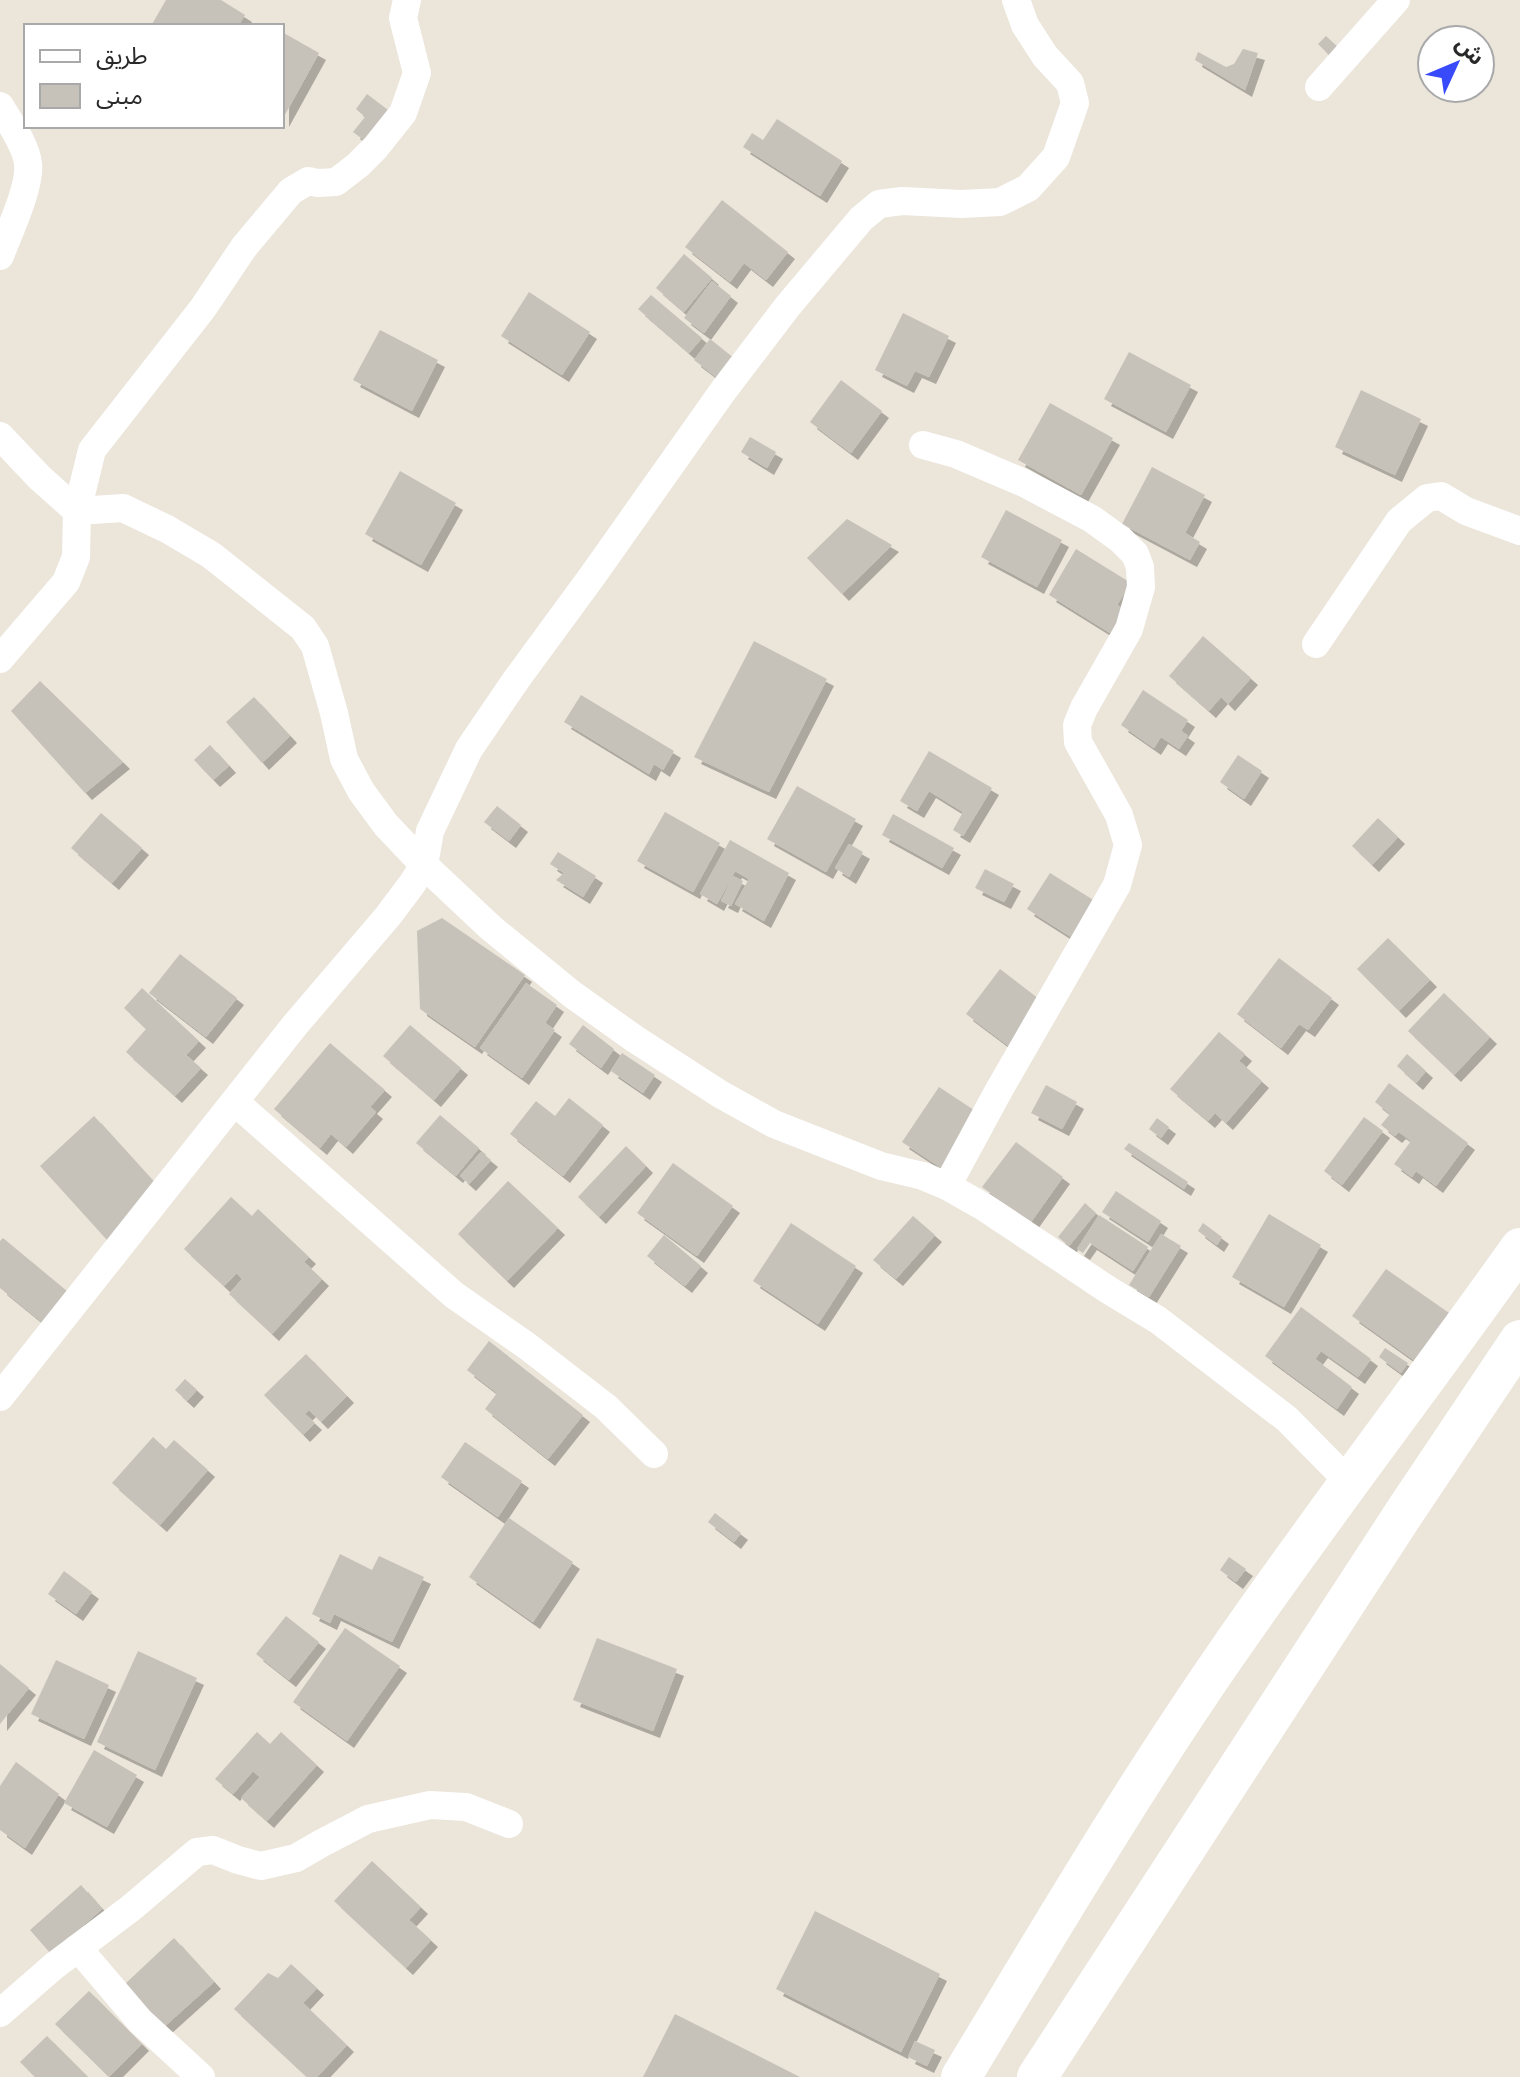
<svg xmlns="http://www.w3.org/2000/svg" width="1520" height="2077" viewBox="0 0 1520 2077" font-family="Poppins,'Noto Sans Arabic',sans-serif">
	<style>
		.building { fill: #c6c2ba; filter: url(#shadow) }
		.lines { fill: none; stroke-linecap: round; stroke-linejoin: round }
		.street { stroke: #fff; stroke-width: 28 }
		.secondary { stroke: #fff; stroke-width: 40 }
	</style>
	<defs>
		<filter id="shadow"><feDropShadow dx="7" dy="7" stdDeviation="0" flood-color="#0004"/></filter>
	</defs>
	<rect width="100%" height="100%" fill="#ebe5da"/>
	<g class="building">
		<polygon points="166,0 221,0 245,15 238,26 151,26"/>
		<polygon points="282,32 319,53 282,120"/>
		<polygon points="1326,36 1341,50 1333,59 1318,44"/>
		<polygon points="1243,49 1258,53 1245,90 1195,60 1198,52 1226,67 1234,64"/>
		<polygon points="367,94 392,113 369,144 353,132 365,117 356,109"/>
		<polygon points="777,119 842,161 820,196 743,147 752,133 763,140"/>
		<polygon points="722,200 788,252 766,280 744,263 730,282 685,247"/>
		<polygon points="684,254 712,278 684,312 656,288"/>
		<polygon points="712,281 731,296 704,333 684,318"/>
		<polygon points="529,292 590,332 562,375 501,336"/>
		<polygon points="651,295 702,338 689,353 638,309"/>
		<polygon points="903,313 949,336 929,377 915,371 907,386 875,370"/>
		<polygon points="380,330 438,360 412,411 353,380"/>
		<polygon points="710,339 739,362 723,382 694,360"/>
		<polygon points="1129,352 1191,385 1166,432 1104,399"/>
		<polygon points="841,380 882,411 851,453 810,422"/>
		<polygon points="1361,390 1421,419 1395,475 1335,447"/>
		<polygon points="1050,403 1113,438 1081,495 1018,460"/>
		<polygon points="750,437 776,452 767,468 741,452"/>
		<polygon points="1152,467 1205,495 1185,533 1200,542 1190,560 1122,524"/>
		<polygon points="400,471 456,503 421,565 365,534"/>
		<polygon points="1006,510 1062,540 1037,587 981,557"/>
		<polygon points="847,519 892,545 842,594 807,558"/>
		<polygon points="1076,549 1131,583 1117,605 1129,612 1115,636 1049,595"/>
		<polygon points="1203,636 1251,678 1228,704 1221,697 1209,711 1169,676"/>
		<polygon points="754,641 827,679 769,792 694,757"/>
		<polygon points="40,681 123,762 85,793 11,711"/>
		<polygon points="1143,690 1188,720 1181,731 1188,736 1179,749 1161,737 1154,748 1121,725"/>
		<polygon points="581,695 674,751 663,770 654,764 649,774 564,722"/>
		<polygon points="254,697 290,736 262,763 226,722"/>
		<polygon points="210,745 229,766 213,780 194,760"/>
		<polygon points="929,751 992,788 963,836 953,830 963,812 929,791 917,811 900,801"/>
		<polygon points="1238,755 1262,771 1244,799 1220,782"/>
		<polygon points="797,786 856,819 826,872 767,839"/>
		<polygon points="497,806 521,825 509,841 484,822"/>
		<polygon points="665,812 720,843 693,892 637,861"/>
		<polygon points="101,813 142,848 112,883 71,848"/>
		<polygon points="893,814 954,848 942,868 882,835"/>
		<polygon points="1378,818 1398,837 1372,865 1352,846"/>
		<polygon points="730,840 789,873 764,921 735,904 749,879 735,871 717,904 700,894"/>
		<polygon points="849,844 863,852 849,877 835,868"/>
		<polygon points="558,852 596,876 583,897 556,880 564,873 550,864"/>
		<polygon points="985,869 1014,884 1004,902 975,888"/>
		<polygon points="1050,873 1103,906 1079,942 1027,909"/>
		<polygon points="733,876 743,881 731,906 721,901"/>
		<polygon points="442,918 525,975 475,1047 420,1009 417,931"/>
		<polygon points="1388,938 1430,980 1399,1011 1357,969"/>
		<polygon points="180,954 237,998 206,1037 149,993"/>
		<polygon points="1279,958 1332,998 1308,1030 1299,1024 1281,1048 1237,1014"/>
		<polygon points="1000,969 1047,1005 1014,1050 966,1014"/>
		<polygon points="526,983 557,1005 545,1023 555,1030 522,1078 480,1048"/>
		<polygon points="142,988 199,1041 186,1055 201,1068 175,1096 126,1052 146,1029 124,1008"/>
		<polygon points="1444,993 1490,1037 1454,1075 1408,1031"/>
		<polygon points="410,1025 461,1068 434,1100 383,1056"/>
		<polygon points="583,1025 614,1049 601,1068 569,1044"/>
		<polygon points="1219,1032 1245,1054 1239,1061 1262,1081 1226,1123 1215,1113 1208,1121 1170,1089"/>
		<polygon points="330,1043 385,1090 370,1107 376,1112 346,1147 331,1134 320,1148 274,1109"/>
		<polygon points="622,1053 655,1075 643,1093 611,1071"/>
		<polygon points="1407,1054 1426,1071 1416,1083 1397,1066"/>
		<polygon points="1389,1083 1468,1143 1436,1186 1416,1171 1412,1177 1394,1164 1411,1141 1399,1132 1395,1136 1381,1125 1390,1114 1375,1102"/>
		<polygon points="1046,1085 1077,1102 1062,1129 1031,1113"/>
		<polygon points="939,1087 983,1116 946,1171 902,1142"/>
		<polygon points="569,1098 603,1125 563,1176 510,1134 536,1101 555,1116"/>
		<polygon points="440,1115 479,1148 456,1176 416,1143"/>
		<polygon points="94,1116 162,1191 107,1240 40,1166"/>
		<polygon points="1364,1117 1383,1131 1342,1185 1324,1171"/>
		<polygon points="1157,1118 1169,1127 1161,1138 1149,1129"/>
		<polygon points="1016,1142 1063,1177 1031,1222 982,1187"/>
		<polygon points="1129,1143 1188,1182 1184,1189 1124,1149"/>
		<polygon points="626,1146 646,1166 599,1217 578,1197"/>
		<polygon points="481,1152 491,1160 469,1184 460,1176"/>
		<polygon points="673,1163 733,1206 697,1256 637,1213"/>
		<polygon points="508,1181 558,1228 507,1281 458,1234"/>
		<polygon points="1116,1191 1161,1221 1148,1242 1102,1212"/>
		<polygon points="231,1197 252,1216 258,1209 309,1257 304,1262 322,1279 272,1334 229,1294 242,1279 237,1273 224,1286 184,1249"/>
		<polygon points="1085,1203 1096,1213 1069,1246 1058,1237"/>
		<polygon points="1269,1214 1321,1245 1284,1307 1232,1277"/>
		<polygon points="1099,1215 1148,1247 1133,1271 1090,1243 1083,1253 1077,1249"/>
		<polygon points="913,1216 935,1235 896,1279 873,1260"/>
		<polygon points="791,1223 856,1266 818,1324 753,1281"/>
		<polygon points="1203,1223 1222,1237 1217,1245 1198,1231"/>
		<polygon points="1161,1234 1181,1246 1149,1297 1129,1285"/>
		<polygon points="664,1235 701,1266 685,1286 647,1256"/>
		<polygon points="3,1238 73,1296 48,1327 0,1288 0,1241"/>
		<polygon points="1386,1269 1452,1315 1418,1363 1352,1316"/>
		<polygon points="1301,1307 1371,1359 1358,1377 1321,1351 1315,1359 1352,1387 1337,1409 1265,1356"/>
		<polygon points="489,1341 583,1415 548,1459 485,1409 497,1393 467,1370"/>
		<polygon points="1385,1348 1408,1363 1401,1373 1379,1357"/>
		<polygon points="306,1354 347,1396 321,1422 309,1410 305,1414 315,1423 303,1435 264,1395"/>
		<polygon points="185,1379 197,1390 187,1401 175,1390"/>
		<polygon points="153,1437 166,1449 174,1440 208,1470 160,1525 112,1483"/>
		<polygon points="465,1442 522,1481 498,1517 441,1477"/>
		<polygon points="715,1513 741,1533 734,1542 708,1522"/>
		<polygon points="509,1518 573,1562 533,1622 469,1577"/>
		<polygon points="340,1554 372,1570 379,1556 424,1577 392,1642 334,1614 330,1623 312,1614"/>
		<polygon points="1229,1557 1246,1569 1236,1582 1220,1570"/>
		<polygon points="64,1571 92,1592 76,1614 48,1594"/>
		<polygon points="286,1616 319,1642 289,1680 256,1654"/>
		<polygon points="345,1628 400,1666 347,1741 293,1702"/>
		<polygon points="597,1638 677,1669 653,1731 573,1700"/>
		<polygon points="138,1651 197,1678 155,1770 97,1742"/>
		<polygon points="56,1660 109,1685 84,1739 31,1714"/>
		<polygon points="0,1664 29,1688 0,1724"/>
		<polygon points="257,1732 270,1744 281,1732 317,1765 267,1821 241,1798 260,1777 253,1771 233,1794 215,1779"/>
		<polygon points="94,1750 137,1775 107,1827 64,1803"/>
		<polygon points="16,1762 59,1794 25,1848 0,1830 0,1786"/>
		<polygon points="372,1861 421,1907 409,1920 431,1940 406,1968 334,1901"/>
		<polygon points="81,1885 102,1909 51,1954 30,1930"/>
		<polygon points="815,1911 940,1974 901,2052 776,1989"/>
		<polygon points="174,1938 214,1982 164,2027 125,1984"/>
		<polygon points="291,1964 317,1988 303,2003 347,2045 317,2077 307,2077 234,2009 268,1973 278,1978"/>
		<polygon points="89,1991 142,2044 109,2077 55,2024"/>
		<polygon points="675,2014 800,2077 643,2077"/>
		<polygon points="47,2036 88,2077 35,2077 20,2062"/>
		<polygon points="915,2041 935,2050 927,2066 908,2057"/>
	</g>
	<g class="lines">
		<g class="street">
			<polyline points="1319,87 1396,0"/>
			<path d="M 0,106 C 9,121 27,147 28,164 C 31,186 8,234 0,256"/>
			<polyline points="0,436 40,478 77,511 123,508 167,529 211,555 303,628 315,646 334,713 344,759 361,791 386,825 424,865 491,928 573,995 635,1039 720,1094 774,1124 881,1166 923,1176 947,1186 984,1207 1110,1291 1158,1320 1287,1419 1349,1482"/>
			<polyline points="923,445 956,454 1024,483 1092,519 1121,540 1135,554 1140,567 1141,587 1129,629 1084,708 1077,725 1078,742 1119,815 1128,845 1117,885 999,1090 947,1186"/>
			<polyline points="1316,644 1399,521 1427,498 1441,496 1466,511 1520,531"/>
			<polyline points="0,659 66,582 76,557 77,511 92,450 203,308 244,247 291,191 308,181 318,183 336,182 358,165 375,148 403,113 417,73 403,18 407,0"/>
			<polyline points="235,1102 454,1295 527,1346 606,1407 654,1454"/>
			<polyline points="0,1397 295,1025 388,916 412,884 424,865 430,831 469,749 516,680 593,575 723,391 787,307 861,219 879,204 902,201 962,204 1000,202 1028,188 1056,157 1075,103 1070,83 1045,56 1025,25 1016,0"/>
			<polyline points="78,1948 140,2021 201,2077"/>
			<polyline points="0,2013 54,1966 131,1908 197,1852 213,1850 238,1860 261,1866 296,1858 322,1843 368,1819 430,1805 466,1807 509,1824"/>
		</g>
		<g class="secondary">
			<path d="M 961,2077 C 1047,1935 1131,1792 1225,1656 C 1320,1518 1423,1385 1520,1248"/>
			<polyline points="1037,2077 1406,1510 1520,1340"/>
		</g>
	</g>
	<rect x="24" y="24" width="260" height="104" fill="#ffffff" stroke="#a9a9a9" stroke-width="2"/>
	<rect x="40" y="50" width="40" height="12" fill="#ffffff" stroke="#a9a9a9" stroke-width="2"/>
	<text x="96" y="64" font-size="24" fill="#292929">طريق</text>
	<rect x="40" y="84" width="40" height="24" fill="#c6c2ba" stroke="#a9a9a9" stroke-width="2"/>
	<text x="96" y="104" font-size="24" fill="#292929">مبنى</text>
	<g transform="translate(1456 64) rotate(46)"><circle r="38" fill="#ffffff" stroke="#a9a9a9" stroke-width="2"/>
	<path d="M0-6L14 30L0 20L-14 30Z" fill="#394afa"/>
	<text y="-12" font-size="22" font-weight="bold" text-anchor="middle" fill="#292929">ش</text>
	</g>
</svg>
